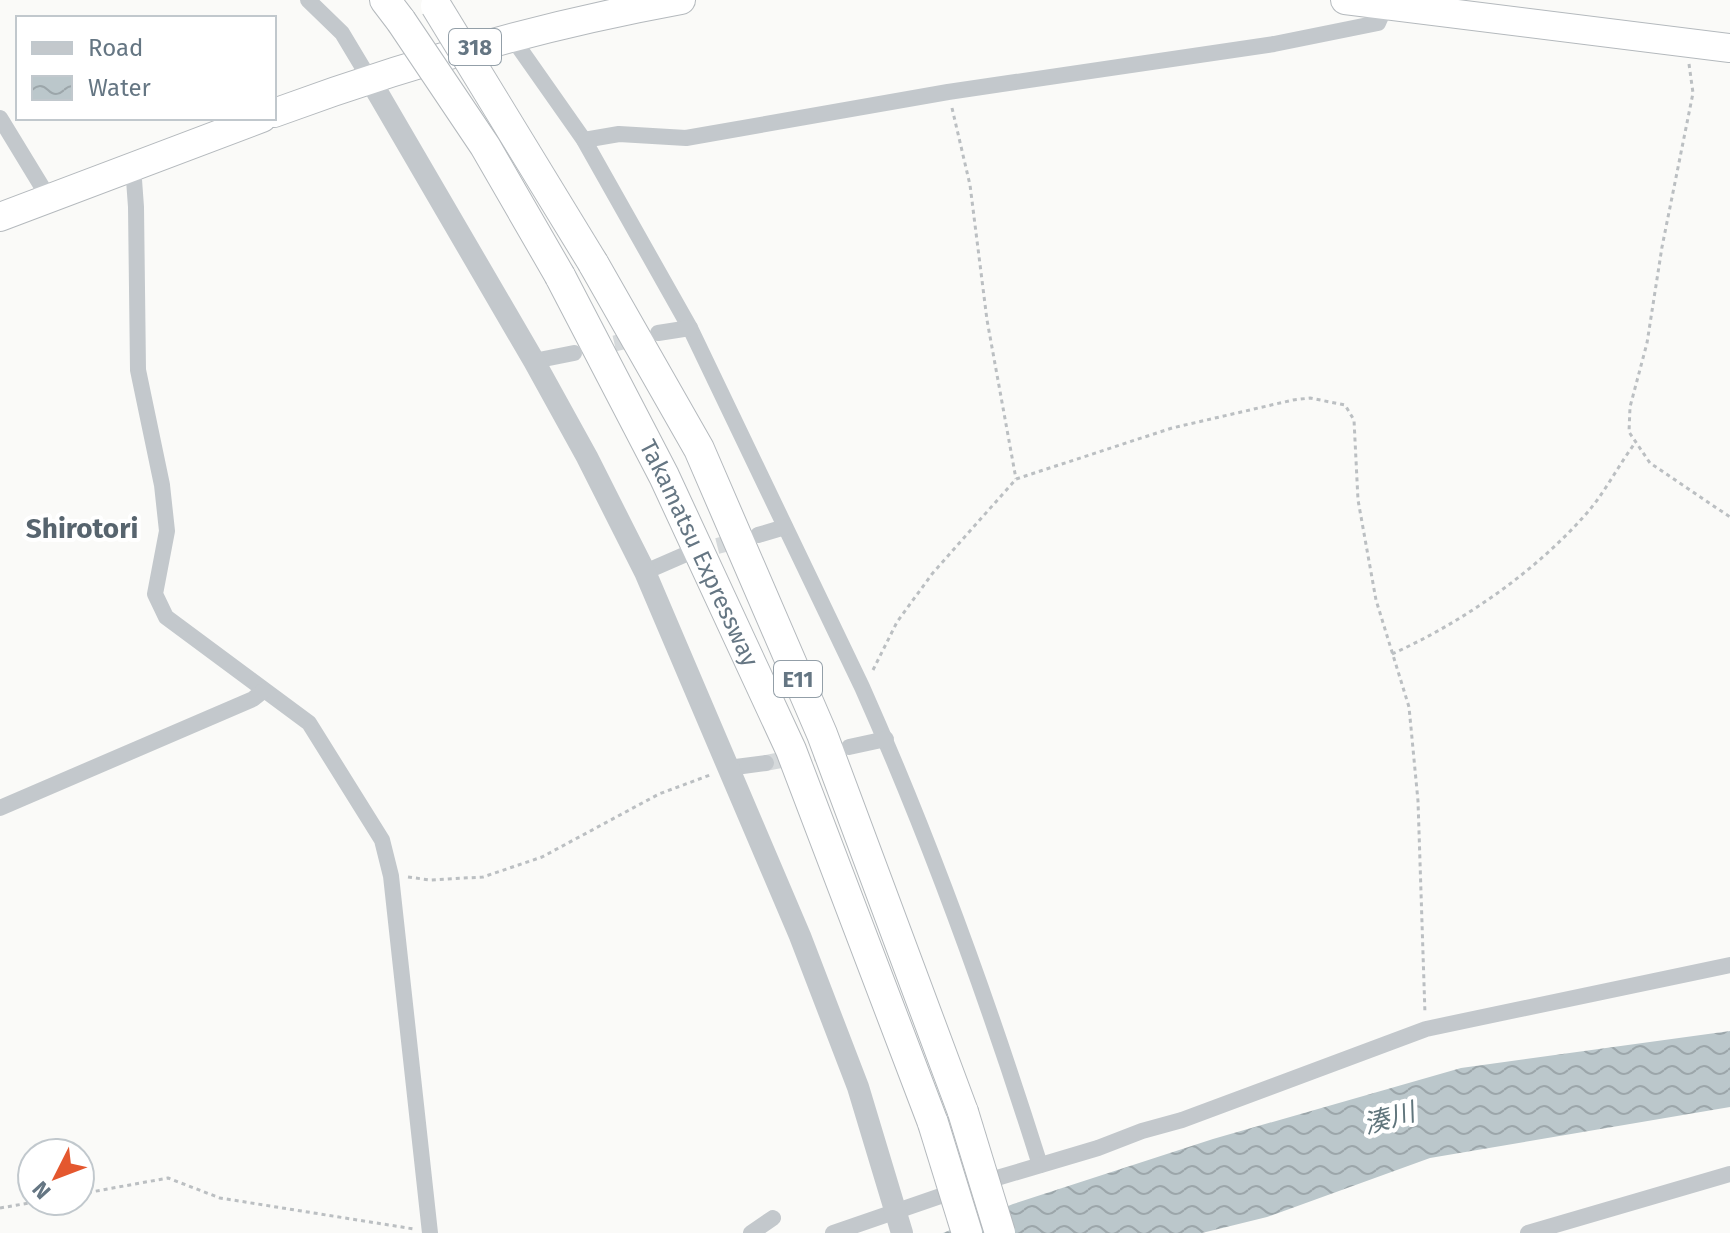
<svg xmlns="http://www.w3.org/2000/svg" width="1730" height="1233" viewBox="0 0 1730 1233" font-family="'Fira Sans','Noto Sans JP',sans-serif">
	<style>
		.water { fill: url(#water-waves) }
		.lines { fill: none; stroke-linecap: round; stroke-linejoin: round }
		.minor-tunnel { stroke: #d5d9db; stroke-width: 16; stroke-dasharray: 16 8; stroke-linecap: butt }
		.trunk-casing { stroke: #b4b9bd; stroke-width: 30 }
		.motorway-casing { stroke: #b4b9bd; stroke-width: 32 }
		.path { stroke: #bbbfc2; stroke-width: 3; stroke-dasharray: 4 4; stroke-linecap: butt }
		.minor { stroke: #c3c8cc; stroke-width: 16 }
		.tertiary { stroke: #c3c8cc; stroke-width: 22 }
		.trunk { stroke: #fff; stroke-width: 28 }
		.motorway { stroke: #fff; stroke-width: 30 }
		.motorway-bridge-casing { stroke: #b4b9bd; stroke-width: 32; stroke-linecap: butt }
		.motorway-bridge { stroke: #fff; stroke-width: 30 }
		.labels { text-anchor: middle; stroke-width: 8; stroke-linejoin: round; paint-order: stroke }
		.shield { fill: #fff; stroke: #939fa8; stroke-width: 2 }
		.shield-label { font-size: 22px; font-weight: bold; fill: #657683 }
		.street-label { font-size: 24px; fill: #657683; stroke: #fff }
		.water-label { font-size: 26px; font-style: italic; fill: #60757c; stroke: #fff }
		.quarter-label { font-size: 28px; font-weight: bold; fill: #57646e; stroke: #fff }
	</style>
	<defs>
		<pattern id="water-waves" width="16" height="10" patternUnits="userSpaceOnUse" patternTransform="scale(2)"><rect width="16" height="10" fill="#bbc7cb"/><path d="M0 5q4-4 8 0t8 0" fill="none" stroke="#9ca6aa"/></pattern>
	</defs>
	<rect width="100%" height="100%" fill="#fafaf8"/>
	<polygon class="water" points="1730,1031 1730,1107 1430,1158 1267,1217 1202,1233 943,1233 1013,1204 1213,1139 1461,1068"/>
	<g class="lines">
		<g class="minor-tunnel">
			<polyline points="591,349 642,337"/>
			<polyline points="694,552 745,539"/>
			<polyline points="766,763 835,749"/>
		</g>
		<g class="trunk-casing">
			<g id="trunk">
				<polyline points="1345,0 1730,48"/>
				<path d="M 274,113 C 409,63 539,26 681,0"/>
				<polyline points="0,217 262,118"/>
			</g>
		</g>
		<g class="motorway-casing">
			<g id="motorway">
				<polyline points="385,0 401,21"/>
				<polyline points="593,263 699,449 822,734 963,1112"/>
				<path id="s1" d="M 560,276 L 664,476 L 791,750 L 933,1123"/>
			</g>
		</g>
		<g class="path">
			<polyline points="1689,64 1693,93 1662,247 1647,343 1630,407 1629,432 1650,463 1730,517"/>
			<polyline points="952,108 970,185 987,320 1016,479"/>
			<path d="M 1392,654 C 1463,622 1535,572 1586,514 C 1604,494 1618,466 1635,443"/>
			<polyline points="873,670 897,622 932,574 1016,479 1172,428 1293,400 1310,398 1345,405 1354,420 1358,500 1376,600 1409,707 1418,801 1425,1014"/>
			<polyline points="408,877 430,880 483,877 542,857 659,794 710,775"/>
			<polyline points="80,1194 168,1178 220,1198 414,1229"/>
			<polyline points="0,1208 41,1201"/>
		</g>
		<g class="minor">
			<polyline points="308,0 342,33 369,78"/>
			<path d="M 511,36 L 584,140 L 690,328 L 862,687 C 931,842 989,1003 1040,1165"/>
			<polyline points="0,118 50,200"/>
			<polyline points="584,140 619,134 686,138 948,92 1274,44 1378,23 1386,5"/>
			<polyline points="133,166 136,207 138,370 162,485 167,531 155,594 166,617 309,723 382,840 391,876 430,1233"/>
			<polyline points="658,333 690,328"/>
			<polyline points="534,361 574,353"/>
			<polyline points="758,535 785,527"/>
			<polyline points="645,572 684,555"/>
			<polyline points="849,747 886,739"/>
			<polyline points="728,768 766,763"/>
			<polyline points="0,808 253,699 263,691"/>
			<polyline points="980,1183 1098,1148 1142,1131 1182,1120 1426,1029 1730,965"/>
			<polyline points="751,1233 773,1218"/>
			<polyline points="833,1233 958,1190"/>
			<polyline points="1528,1233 1730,1174"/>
		</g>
		<polyline class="tertiary" points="369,78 534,361 587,457 645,572 800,936 858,1087 902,1233"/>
		<use href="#trunk" class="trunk"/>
		<use href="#motorway" class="motorway"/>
		<g class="motorway-bridge-casing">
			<g id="motorway-bridge">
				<polyline points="436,6 593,263"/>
				<polyline points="401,21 485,146 560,276"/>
				<polyline points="963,1112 1000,1233"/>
				<polyline points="933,1123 967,1233"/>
			</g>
		</g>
		<use href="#motorway-bridge" class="motorway-bridge"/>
	</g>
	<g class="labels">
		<g class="shield">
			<rect x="449" y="29" width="52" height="36" rx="6"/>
			<rect x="774" y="661" width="48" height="36" rx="6"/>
		</g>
		<g class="shield-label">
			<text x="475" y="55">318</text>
			<text x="798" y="687">E11</text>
		</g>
		<g class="street-label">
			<text dy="8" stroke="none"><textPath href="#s1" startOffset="310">Takamatsu Expressway</textPath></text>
		</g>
		<g class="water-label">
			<text transform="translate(1389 1118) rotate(-16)" y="9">湊川</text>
		</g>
		<g class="quarter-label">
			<text x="82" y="538">Shirotori</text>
		</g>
	</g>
	<rect x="16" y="16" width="260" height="104" fill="#ffffff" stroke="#c1c8cd" stroke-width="2"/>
	<rect x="32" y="42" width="40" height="12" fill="#c3c8cc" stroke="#c1c8cd" stroke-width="2"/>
	<text x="88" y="56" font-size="24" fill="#657683">Road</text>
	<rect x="32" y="76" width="40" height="24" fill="url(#water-waves)" stroke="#c1c8cd" stroke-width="2"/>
	<text x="88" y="96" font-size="24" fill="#657683">Water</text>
	<g transform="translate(56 1177) rotate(228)"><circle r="38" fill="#ffffff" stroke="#c1c8cd" stroke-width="2"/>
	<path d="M0-6L14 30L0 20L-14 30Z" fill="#e4572e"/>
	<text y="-12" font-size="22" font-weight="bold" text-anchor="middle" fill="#657683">N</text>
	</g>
</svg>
